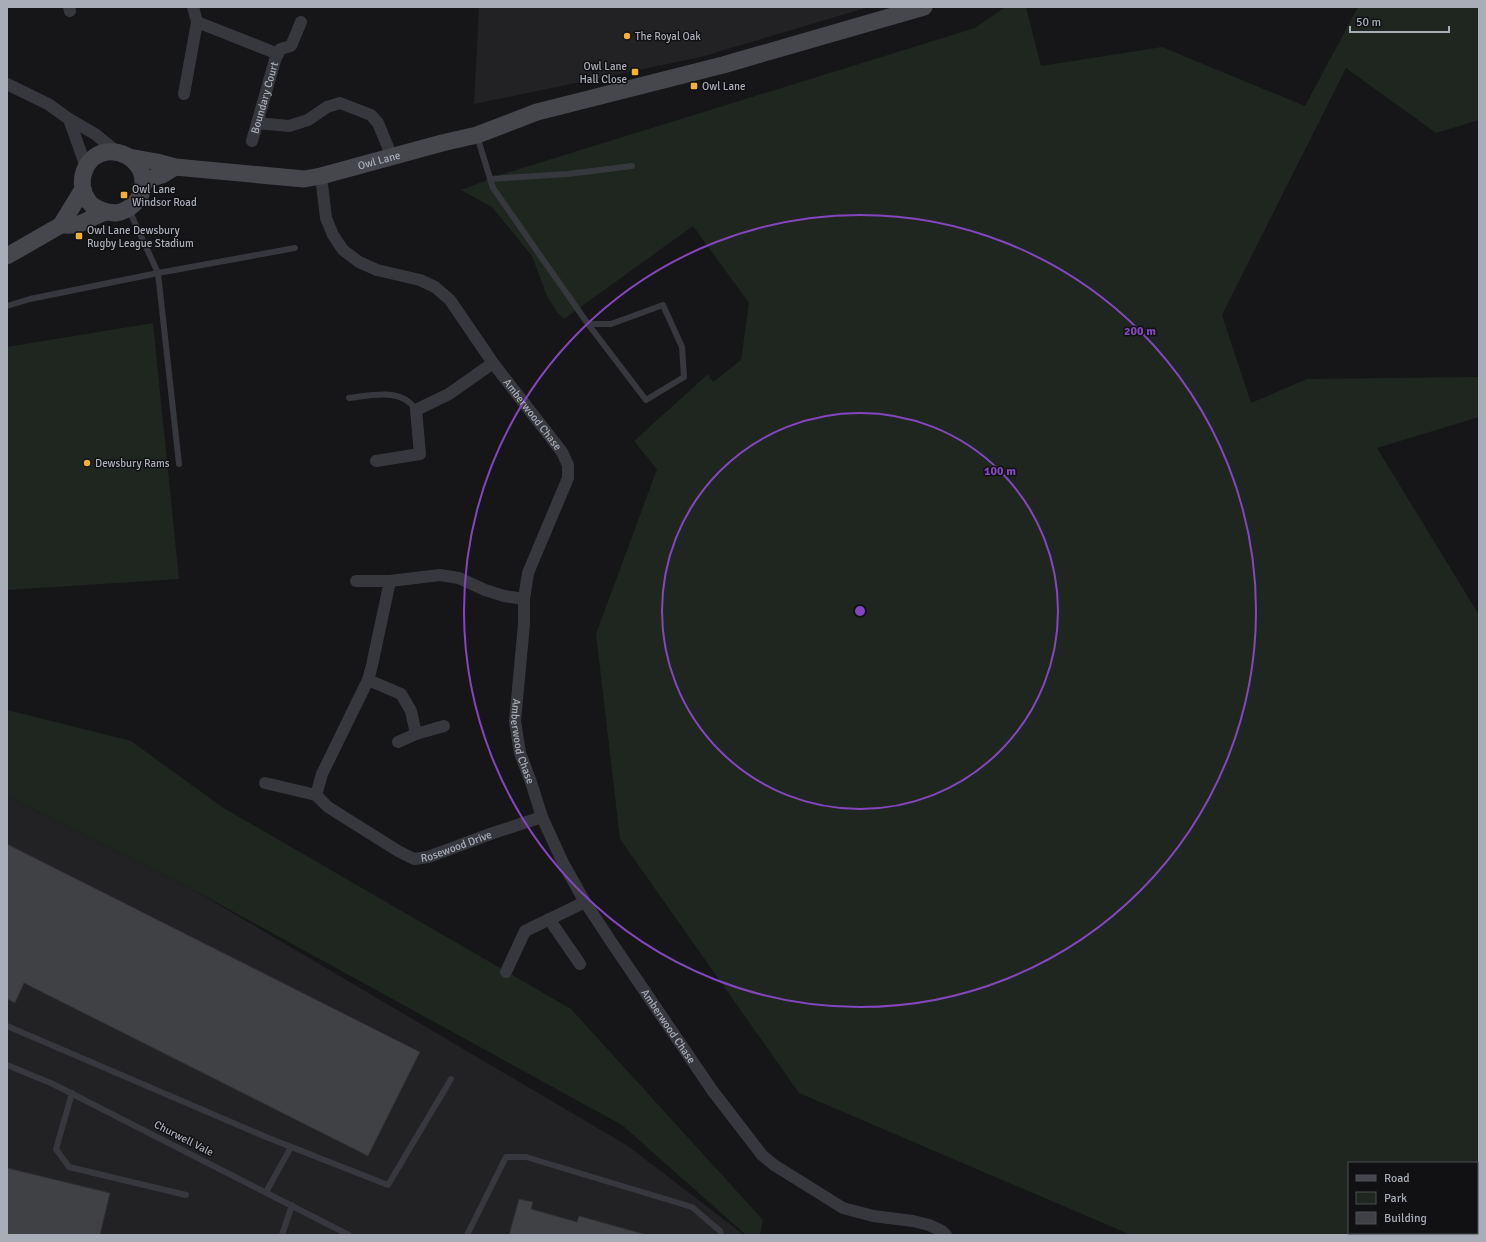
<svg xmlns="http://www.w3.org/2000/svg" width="1486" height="1242" viewBox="0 0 1486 1242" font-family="Signika,sans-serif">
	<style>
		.built { fill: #222225 }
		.green { fill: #1e261f; fill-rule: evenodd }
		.building { fill: #404145; stroke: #303034 }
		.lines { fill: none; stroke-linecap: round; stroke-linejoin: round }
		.lane { stroke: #37383d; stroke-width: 6 }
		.street { stroke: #37383d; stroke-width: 12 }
		.secondary { stroke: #45474d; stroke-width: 17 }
		.ring { fill: none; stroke: #8446be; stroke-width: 2 }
		.poi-dot { fill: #f2b134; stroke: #111113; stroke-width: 1.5 }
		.labels { text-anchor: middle; stroke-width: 3; stroke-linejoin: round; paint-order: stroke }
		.poi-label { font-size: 11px; fill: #a8adb8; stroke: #111113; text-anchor: start }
		.street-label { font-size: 11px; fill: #a8adb8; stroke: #111113 }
		.centre { fill: #8446be; stroke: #111113; stroke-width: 2 }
		.ring-label { font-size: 12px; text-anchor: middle; font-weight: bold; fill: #8446be; stroke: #111113; stroke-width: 3; stroke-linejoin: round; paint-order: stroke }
	</style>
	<rect width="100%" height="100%" fill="#161618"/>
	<g class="built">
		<polygon points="479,7 869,7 701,57 474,104"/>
		<polygon points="7,796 192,889 628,1146 744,1235 7,1235"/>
	</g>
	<g class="green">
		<path d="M 1005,7 L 1026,7 L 1041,66 L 1162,47 L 1305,106 L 1358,7 L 1479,7 L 1479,120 L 1436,133 L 1346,68 L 1222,315 L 1251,403 L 1307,379 L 1479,377 L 1479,417 L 1377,448 L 1479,615 L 1479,1235 L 1131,1235 L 799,1093 L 620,839 L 596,634 L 657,469 L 634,441 L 708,374 L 713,382 L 741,360 L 749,303 L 693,226 L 564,319 L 557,312 L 547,296 L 532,256 L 492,207 L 461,190 L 503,174 L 975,28 ZM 1349,1163 L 1477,1163 L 1477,1233 L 1349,1233 Z"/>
		<polygon points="153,323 179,579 7,590 7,347"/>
		<polygon points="7,710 131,741 222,807 571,1009 763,1220 760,1235 746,1235 622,1125 192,889 7,796"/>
	</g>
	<g class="building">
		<polygon points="7,844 420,1052 368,1156 24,983 15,1003 7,999"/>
		<polygon points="7,1168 110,1193 100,1235 7,1235"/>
		<polygon points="519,1199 533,1202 531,1209 577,1222 579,1216 647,1235 509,1235"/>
	</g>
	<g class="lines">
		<g class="lane">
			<polyline points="477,136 493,188 588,324 646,400 684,377 682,347 663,305 611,324 588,324"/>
			<polyline points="490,179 568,174 632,166"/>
			<polyline points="7,306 30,299 158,273 129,210"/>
			<path d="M 349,398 C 367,396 395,389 410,403 C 412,404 414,408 416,410"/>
			<polyline points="179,464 158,273 295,248"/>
			<polyline points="7,1026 266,1137 388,1185 451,1079"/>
			<polyline points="7,1065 53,1084 349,1235"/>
			<polyline points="72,1093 56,1149 69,1167 186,1195"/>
			<polyline points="266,1192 291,1147"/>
			<polyline points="282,1235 292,1205"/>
			<polyline points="467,1235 506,1157 526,1157 692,1207 720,1231 721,1235"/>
		</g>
		<g class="street">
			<polyline points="69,7 70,11"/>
			<polyline points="193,7 197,22 278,54"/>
			<polyline points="7,84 48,104 69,119 95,134 117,152"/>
			<polyline points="184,94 197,22"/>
			<polyline points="69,119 86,167"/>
			<polyline points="257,123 289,126 308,120 327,107 340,103 371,115 378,123 392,157"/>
			<path id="s1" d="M 252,141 L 275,60 L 280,49 L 291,46 L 301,22"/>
			<path id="s2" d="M 321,176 L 326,218 L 333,235 L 343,250 L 359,262 L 377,270 L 420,280 L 435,287 L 450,300 L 493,363 L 562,452 L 568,465 L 568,478 L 528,573 L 524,599 L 524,624 L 515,721 L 520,753 L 531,782 L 542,817 L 563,863 L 585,902 L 612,943 L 712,1090 L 762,1155 L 774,1165 L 843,1208 L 873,1216 L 913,1221 L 929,1225 L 942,1231 L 946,1235"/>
			<polyline points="376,461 420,454 416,410 449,394 493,363"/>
			<polyline points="356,581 390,581"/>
			<path id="s3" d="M 524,599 L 504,596 L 485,590 L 459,578 L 440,575 L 390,581 L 372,665 L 368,680 L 322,774 L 316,795 L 328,807 L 398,851 L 414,859 L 428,857 L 493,833 L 542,817"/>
			<polyline points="368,680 401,694 411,711 416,734"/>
			<polyline points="398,742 416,734 444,726"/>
			<polyline points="265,783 316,795"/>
			<polyline points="549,919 580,964"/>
			<polyline points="506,972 525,931 585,902"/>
		</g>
		<g class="secondary">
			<path id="s4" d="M 129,157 L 157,162 L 175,167 L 304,179 L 321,176 L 442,143 L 477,135 L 537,112 L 723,65 L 924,7"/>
			<polyline points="143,181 162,175 175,167"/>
			<path d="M 61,225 C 66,225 73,226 79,224 C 88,221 97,214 107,212 C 110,212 113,213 116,213 C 123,212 130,208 135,203 C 155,181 136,149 107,152 C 84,155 75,184 89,202 C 93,207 100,210 107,212"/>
			<polyline points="7,256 61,225 83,189"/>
		</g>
	</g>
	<g class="ring">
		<circle cx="860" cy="611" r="198"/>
		<circle cx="860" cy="611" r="396"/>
	</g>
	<g class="poi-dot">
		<circle cx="627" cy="36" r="4"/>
		<rect x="631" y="68" width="8" height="8" rx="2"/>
		<rect x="690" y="82" width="8" height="8" rx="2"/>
		<rect x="120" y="191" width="8" height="8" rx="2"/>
		<rect x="75" y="232" width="8" height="8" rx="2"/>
		<circle cx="87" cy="463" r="4"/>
	</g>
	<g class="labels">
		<g class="poi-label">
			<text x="635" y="40">The Royal Oak</text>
			<text x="627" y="70" text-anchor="end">Owl Lane<tspan x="627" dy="13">Hall Close</tspan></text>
			<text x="702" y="90">Owl Lane</text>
			<text x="132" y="193">Owl Lane<tspan x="132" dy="13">Windsor Road</tspan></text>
			<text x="87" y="234">Owl Lane Dewsbury<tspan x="87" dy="13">Rugby League Stadium</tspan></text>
			<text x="95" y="467">Dewsbury Rams</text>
		</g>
		<g class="street-label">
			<text dy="4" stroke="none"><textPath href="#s1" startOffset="45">Boundary Court</textPath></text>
			<text dy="4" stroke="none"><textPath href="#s4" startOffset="254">Owl Lane</textPath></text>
			<text dy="4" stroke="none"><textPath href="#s2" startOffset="340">Amberwood Chase</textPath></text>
			<text dy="4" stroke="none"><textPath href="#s2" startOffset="688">Amberwood Chase</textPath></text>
			<text dy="4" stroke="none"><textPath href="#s3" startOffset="528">Rosewood Drive</textPath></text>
			<text dy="4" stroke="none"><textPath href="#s2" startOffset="1012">Amberwood Chase</textPath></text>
			<text transform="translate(184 1138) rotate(27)" y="4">Churwell Vale</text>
		</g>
	</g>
	<circle cx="860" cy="611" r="6" class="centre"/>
	<g class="ring-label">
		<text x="1140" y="335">200 m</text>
		<text x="1000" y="475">100 m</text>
	</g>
	<rect width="1486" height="1242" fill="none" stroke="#a8adb8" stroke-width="16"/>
	<rect x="1348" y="1162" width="130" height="72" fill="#111113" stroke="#4d4f55"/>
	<rect x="1356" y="1175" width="20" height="6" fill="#45474d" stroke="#4d4f55"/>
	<text x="1384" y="1182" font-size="12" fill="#a8adb8">Road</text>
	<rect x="1356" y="1192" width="20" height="12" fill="#1e261f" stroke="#4d4f55"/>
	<text x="1384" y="1202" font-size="12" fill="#a8adb8">Park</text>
	<rect x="1356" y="1212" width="20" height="12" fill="#404145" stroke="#4d4f55"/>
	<text x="1384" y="1222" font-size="12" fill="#a8adb8">Building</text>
	<path d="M1350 26v6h99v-6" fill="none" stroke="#a8adb8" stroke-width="2"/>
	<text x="1356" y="26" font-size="12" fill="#a8adb8" stroke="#111113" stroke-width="3" paint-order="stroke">50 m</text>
</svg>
